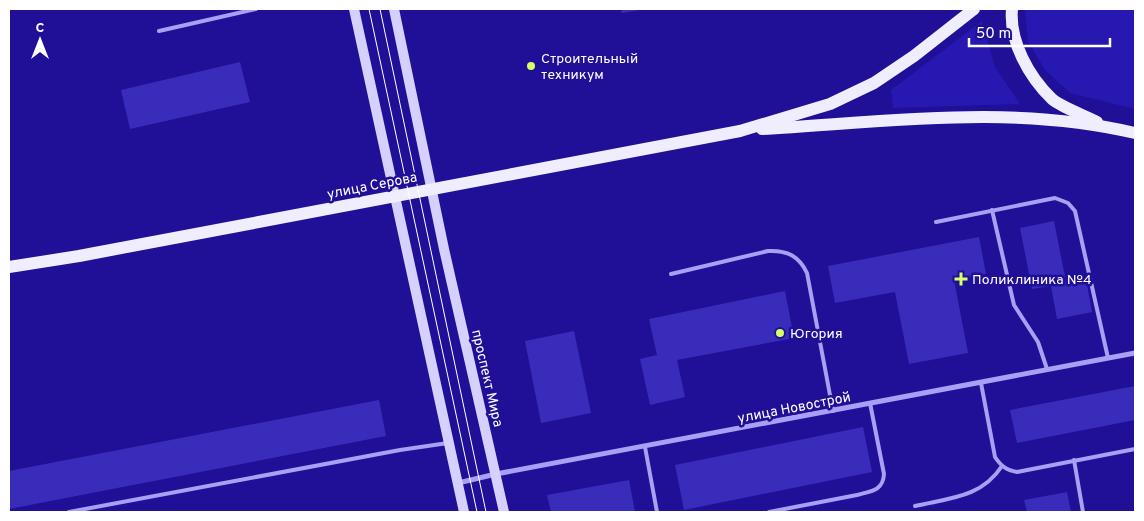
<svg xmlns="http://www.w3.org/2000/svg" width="1144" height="521" viewBox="0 0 1144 521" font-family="Overpass,sans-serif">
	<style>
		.green { fill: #2618b1 }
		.building { fill: #3a2cba }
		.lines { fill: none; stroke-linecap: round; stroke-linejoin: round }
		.service { stroke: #a8a0f4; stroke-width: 4 }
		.minor { stroke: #a8a0f4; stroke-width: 5 }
		.secondary { stroke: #d5d0fd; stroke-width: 10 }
		.primary { stroke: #f0edff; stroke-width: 12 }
		.tram { stroke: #fff; stroke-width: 1 }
		.poi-dot { fill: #d7ff63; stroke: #1f1097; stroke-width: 2 }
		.labels { text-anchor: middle; stroke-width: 5; stroke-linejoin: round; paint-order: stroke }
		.poi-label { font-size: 14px; fill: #fff; stroke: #1f1097; text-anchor: start }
		.street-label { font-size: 14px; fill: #fff; stroke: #1f1097 }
	</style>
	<rect width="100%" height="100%" fill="#1f1097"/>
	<g class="green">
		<polygon points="1025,9 1135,9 1135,109 1070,93 1045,70 1028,41"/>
		<polygon points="982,21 995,67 1020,104 893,108 891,90"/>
	</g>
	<g class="building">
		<polygon points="621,9 639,9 640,10 622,13"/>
		<polygon points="240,62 250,102 130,129 121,90"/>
		<polygon points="1054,221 1066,282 1086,279 1092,312 1057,319 1051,286 1032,289 1020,228"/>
		<polygon points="979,237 986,274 954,280 968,353 909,364 895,292 835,303 828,266"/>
		<polygon points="785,291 794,338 677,360 685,397 650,405 640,359 657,355 649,319"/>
		<polygon points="574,331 591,413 541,423 525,341"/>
		<polygon points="1135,386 1135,420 1017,443 1010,410"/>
		<polygon points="379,400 386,436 9,509 9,471"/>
		<polygon points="863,427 872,472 684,510 675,465"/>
		<polygon points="629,480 635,512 551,512 547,495"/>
		<polygon points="1067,492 1071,512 1027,512 1024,500"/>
	</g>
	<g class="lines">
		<g class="service">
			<polyline points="159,31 256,9"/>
			<polyline points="992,210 1014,305 1038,342 1047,369"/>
			<polyline points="936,222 1055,198 1068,203 1075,211 1108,358"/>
			<path d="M 671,274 L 768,251 C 787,250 799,256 807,273 L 833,411"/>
			<path d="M 981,383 L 995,457 C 1001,466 1006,470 1017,472 L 1135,449"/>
			<polyline points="645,447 657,512"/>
			<polyline points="1074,460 1083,512"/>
			<path d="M 915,506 C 949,498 981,498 1002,466"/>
			<polyline points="69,512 400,450 448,443"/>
			<path d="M 769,512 L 857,495 C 871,491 883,491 884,474 L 870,403"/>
		</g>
		<polyline class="minor" points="458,483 496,474 1135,353"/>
		<g class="secondary">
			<polyline points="354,9 464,512"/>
			<polyline points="394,9 444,249 504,512"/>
		</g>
		<g class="primary">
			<path d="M 1012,9 C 1009,41 1029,77 1052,99 C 1061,107 1086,116 1097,122"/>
			<path d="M 762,129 C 887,122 1012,104 1135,133"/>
			<polyline points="9,267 79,256 740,131 830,104 874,83 914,56 974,9"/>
		</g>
		<g class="tram">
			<polyline points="369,9 477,512"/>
			<polyline points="380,9 486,512"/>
		</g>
	</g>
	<g class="poi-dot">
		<circle cx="531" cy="66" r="5"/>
		<path d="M958.5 271.5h5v5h5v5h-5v5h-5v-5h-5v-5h5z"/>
		<circle cx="780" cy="333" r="5"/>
	</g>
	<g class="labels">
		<g class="poi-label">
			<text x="541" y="63">Строительный<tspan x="541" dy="16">техникум</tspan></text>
			<text x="972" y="284">Поликлиника №4</text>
			<text x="790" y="338">Югория</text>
		</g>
		<g class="street-label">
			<text transform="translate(372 185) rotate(-11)" y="5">улица Серова</text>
			<text transform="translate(488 378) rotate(77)" y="5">проспект Мира</text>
			<text transform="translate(794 407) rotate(-11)" y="5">улица Новострой</text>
		</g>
	</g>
	<rect width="1144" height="521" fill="none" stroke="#ffffff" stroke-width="20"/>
	<g transform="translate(40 40)" stroke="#1f1097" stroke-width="4" paint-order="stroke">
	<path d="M0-4L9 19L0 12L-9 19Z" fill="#ffffff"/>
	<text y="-8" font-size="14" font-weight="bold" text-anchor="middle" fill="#ffffff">С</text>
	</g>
	<path d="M969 38v8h141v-8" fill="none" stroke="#ffffff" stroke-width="2.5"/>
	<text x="976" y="38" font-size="15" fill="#ffffff" stroke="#1f1097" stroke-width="4" paint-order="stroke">50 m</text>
</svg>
